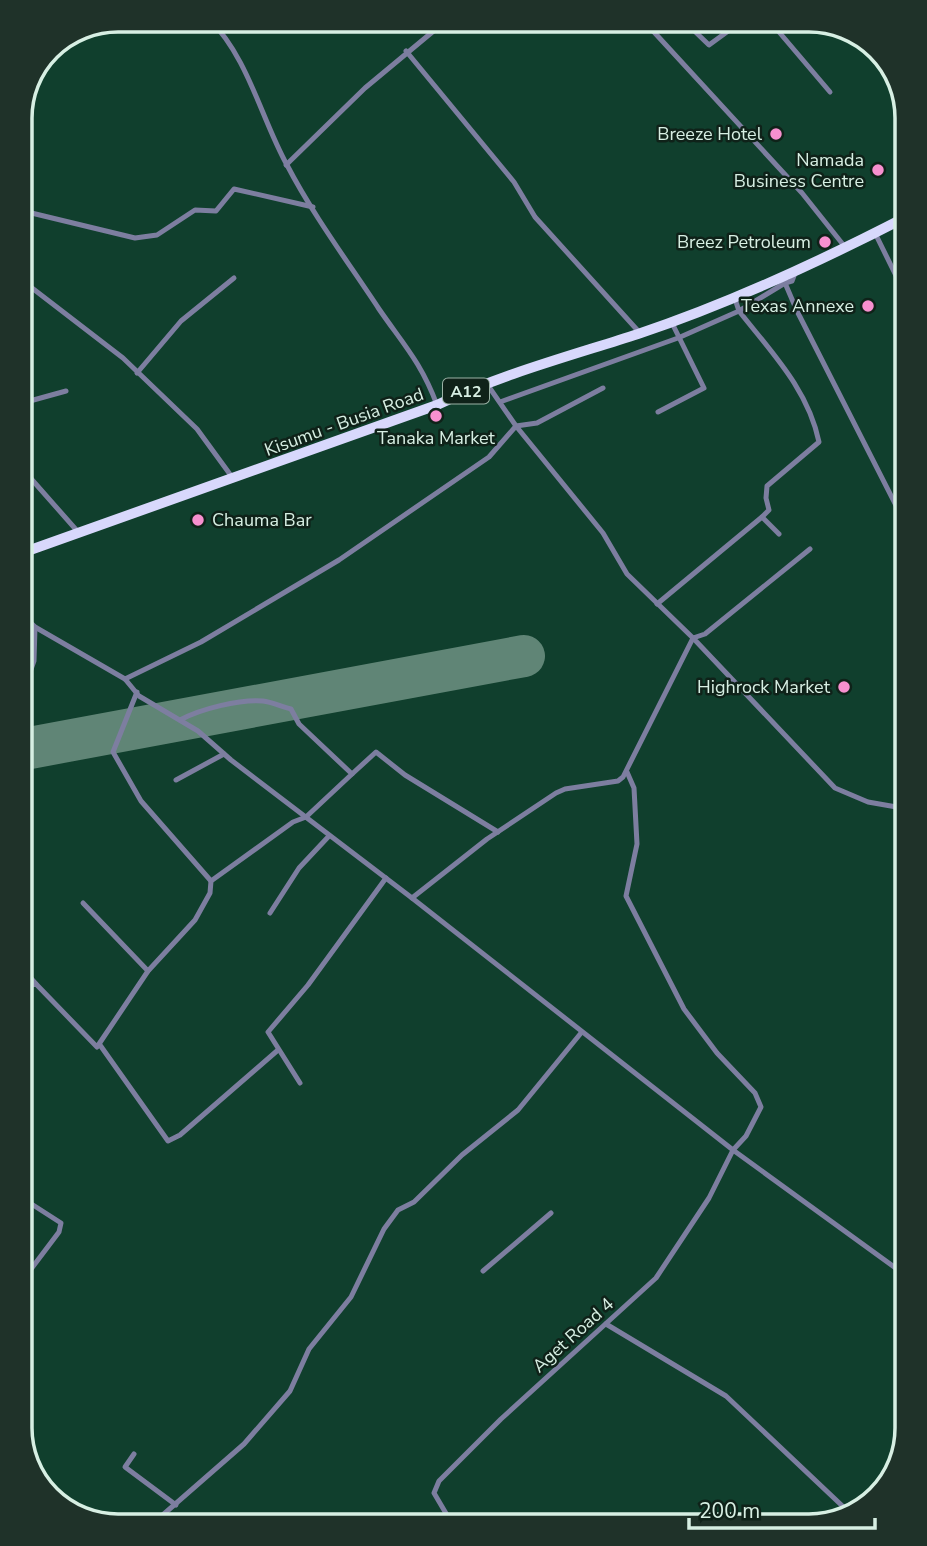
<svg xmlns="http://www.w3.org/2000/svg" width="927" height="1546" viewBox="0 0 927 1546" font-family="'Nunito Sans',sans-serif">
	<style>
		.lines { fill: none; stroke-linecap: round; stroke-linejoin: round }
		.runway { stroke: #608576; stroke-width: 42 }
		.minor { stroke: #7d7ea0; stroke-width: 5 }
		.trunk { stroke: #d8d8fc; stroke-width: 10 }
		.poi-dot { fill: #f790cf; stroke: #0f2219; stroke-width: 2.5 }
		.labels { text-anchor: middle; stroke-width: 5; stroke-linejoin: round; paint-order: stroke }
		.shield { fill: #0f2219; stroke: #9bb2a6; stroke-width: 2 }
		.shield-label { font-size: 16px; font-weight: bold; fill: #d7efe3 }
		.poi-label { font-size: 18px; fill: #d7efe3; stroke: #0f2219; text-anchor: end }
		.street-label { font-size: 18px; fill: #d7efe3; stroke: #0f2219 }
		.rim { fill: none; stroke: #d7efe3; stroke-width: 3.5 }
	</style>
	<rect width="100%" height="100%" fill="#103f2d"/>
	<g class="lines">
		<polyline class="runway" points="19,750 524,656"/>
		<g class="minor">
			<path d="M 209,19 C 248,57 261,118 287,165 C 313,215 348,262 379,309 C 403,344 421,362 437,405"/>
			<polyline points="642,19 802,193 845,247"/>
			<polyline points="682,19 709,45 735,26 754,19"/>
			<polyline points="768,19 830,92"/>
			<polyline points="406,51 514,182 535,217 640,333"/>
			<polyline points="286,165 365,88 448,19"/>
			<polyline points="19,210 135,238 157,235 195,210 216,211 234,189 313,207"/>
			<polyline points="875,233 908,300"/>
			<polyline points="795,273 792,281 785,283 797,311 908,529"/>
			<polyline points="19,278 123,358 197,429 232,477"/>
			<polyline points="137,373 181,321 234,278"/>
			<polyline points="487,384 516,426 603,533 627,574 693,638 623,777 618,781 565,789 556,793 487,839 412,898 733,1150 908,1277"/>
			<polyline points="500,402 678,338 739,311 785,283"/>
			<polyline points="19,404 66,391"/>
			<polyline points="658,412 704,388 671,321"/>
			<polyline points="19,465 79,533"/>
			<polyline points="762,517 779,534"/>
			<polyline points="810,549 705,634 693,638 835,788 868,802 908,809"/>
			<path d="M 657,604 L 762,517 L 769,510 L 766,498 L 767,486 L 819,442 C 808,389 771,352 739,311 L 734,296"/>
			<polyline points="19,611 35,627 125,679 139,696 198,731 231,760 412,898"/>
			<polyline points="125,679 201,642 339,560 489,457 516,426 537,423 603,388"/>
			<polyline points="137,692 113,752 141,801 211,881"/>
			<polyline points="19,725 28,703 25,686 34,661 35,627"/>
			<polyline points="352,774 376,752 405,775 498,832"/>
			<polyline points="176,780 224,754"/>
			<polyline points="83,903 148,971"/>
			<polyline points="270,913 299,868 329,836"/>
			<polyline points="19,965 36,984"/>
			<path d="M 19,996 L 27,986 L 36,984 L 97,1047 L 148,971 L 195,920 L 210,893 L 211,881 L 293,822 L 306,817 L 352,774 L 299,724 L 291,709 C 282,707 272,702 263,701 C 240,699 200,709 180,720"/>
			<polyline points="100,1045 168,1141 180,1135 278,1050"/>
			<polyline points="300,1083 268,1032 308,985 386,878"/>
			<polyline points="483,1271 551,1213"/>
			<polyline points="19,1285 59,1232 61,1223 19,1196"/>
			<polyline points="606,1324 726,1396 853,1516"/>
			<polyline points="134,1454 125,1467 176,1505"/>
			<polyline points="149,1527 244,1444 290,1391 309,1349 351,1297 384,1229 398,1210 414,1202 462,1155 518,1110 581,1033"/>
			<polyline points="454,1527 434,1493 439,1481 501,1419 656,1278 709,1198 733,1150 746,1136 761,1107 755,1093 717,1053 684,1009 626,896 637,844 634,788 627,772"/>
		</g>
		<path class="trunk" d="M 19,554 L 437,405 C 502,374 570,356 638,334 C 731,303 821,261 908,216"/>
	</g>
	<g class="poi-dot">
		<circle cx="776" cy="134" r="7"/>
		<circle cx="878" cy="170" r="7"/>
		<circle cx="825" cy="242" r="7"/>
		<circle cx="868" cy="306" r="7"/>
		<circle cx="436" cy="416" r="7"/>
		<circle cx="198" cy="520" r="7"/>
		<circle cx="844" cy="687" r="7"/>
	</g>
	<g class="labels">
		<rect class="shield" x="443" y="378.5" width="46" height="25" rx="5"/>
		<g class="shield-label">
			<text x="466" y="397">A12</text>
		</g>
		<g class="poi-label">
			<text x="762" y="140">Breeze Hotel</text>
			<text x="864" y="166">Namada<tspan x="864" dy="21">Business Centre</tspan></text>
			<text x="811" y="248">Breez Petroleum</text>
			<text x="854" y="312">Texas Annexe</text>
			<text x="436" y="444" text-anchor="middle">Tanaka Market</text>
			<text x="212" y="526" text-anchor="start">Chauma Bar</text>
			<text x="830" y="693">Highrock Market</text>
		</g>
		<g class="street-label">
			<text transform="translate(344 422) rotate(-20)" y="6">Kisumu - Busia Road</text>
			<text transform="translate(573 1335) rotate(-42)" y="6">Aget Road 4</text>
		</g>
	</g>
	<path d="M0 0H927V1546H0ZM118 32H809A86 86 0 0 1 895 118V1428A86 86 0 0 1 809 1514H118A86 86 0 0 1 32 1428V118A86 86 0 0 1 118 32Z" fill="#1f3229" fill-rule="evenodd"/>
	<path class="rim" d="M118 32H809A86 86 0 0 1 895 118V1428A86 86 0 0 1 809 1514H118A86 86 0 0 1 32 1428V118A86 86 0 0 1 118 32Z"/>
	<path d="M689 1518v10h186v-10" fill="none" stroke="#d7efe3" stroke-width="3.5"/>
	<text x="699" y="1518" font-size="21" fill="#d7efe3" stroke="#0f2219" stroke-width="5" paint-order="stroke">200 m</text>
</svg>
